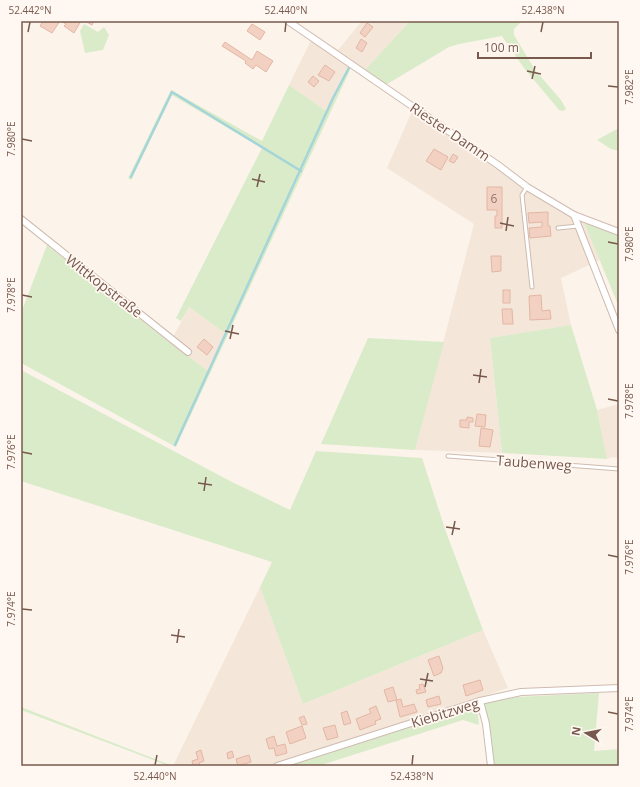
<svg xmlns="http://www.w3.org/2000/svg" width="640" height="787" viewBox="0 0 640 787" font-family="'Open Sans',sans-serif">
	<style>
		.residential { fill: #f4e6d9 }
		.green { fill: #d9ebc9 }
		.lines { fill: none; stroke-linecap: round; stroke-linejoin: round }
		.stream { stroke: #a5d5d8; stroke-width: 2.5 }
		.building { fill: #f2d1c3; stroke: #e4b6a3 }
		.lane-casing { stroke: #cfbbb0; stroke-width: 5 }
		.street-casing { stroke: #cfbbb0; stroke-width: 8 }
		.lane { stroke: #fff; stroke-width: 3 }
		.street { stroke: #fff; stroke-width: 6 }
		.ticks { fill: none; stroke: #78594d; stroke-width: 1.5 }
		.labels { text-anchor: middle; stroke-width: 3.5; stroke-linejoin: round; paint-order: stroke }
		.number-label { font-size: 12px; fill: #96776a }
		.street-label { font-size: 14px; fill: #78594d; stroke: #fff8f2 }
		.neatline { fill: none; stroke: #78594d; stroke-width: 1.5 }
		.ticks-label { font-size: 10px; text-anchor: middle; fill: #78594d }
	</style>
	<rect width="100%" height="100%" fill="#fcf4eb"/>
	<g class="residential">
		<polygon points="362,21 410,21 364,71 350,62 326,111 289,85 314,34 338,50"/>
		<polygon points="412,111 571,216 584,222 600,260 561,278 571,325 490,338 502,453 415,450 474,224 387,168"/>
		<polygon points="189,307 225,333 208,371 170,343"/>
		<polygon points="619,404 619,458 613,457 607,459 597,410"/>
		<polygon points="260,587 303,704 483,630 508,688 268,766 173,766"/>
	</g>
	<g class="green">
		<polygon points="410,21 525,21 520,23 514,29 514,35 535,70 561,100 566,109 563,111 559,110 524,68 502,36 459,44 449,47 384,86 364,71"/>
		<polygon points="84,24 98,32 104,27 109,35 103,50 85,53 80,31"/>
		<polygon points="348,66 350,70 176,447 21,363 21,313 47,245 170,343 208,371 225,333 189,307 181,321 176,318 262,148 172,95 131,180 128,178 171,90 262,141 289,85 326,111"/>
		<polygon points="619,128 619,151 611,149 597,140"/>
		<polygon points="584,222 619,236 619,307"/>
		<polygon points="571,325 597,410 607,459 502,453 490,338"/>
		<polygon points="368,338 444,342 415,450 321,444"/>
		<polygon points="21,370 232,482 290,510 316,451 422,458 446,532 483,630 303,704 260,587 272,562 21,481"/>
		<polygon points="599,693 594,751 619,749 619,766 493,766 489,728 484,702 517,697"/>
		<polygon points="477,703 479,725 463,720 318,766 286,766"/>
		<polygon points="21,707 173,766 169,766 21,710"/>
	</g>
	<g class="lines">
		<g class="stream">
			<polyline points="131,177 172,92 301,171"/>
			<polyline points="175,445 333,98 350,66"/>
		</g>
	</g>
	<g class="building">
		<polygon points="43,21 60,21 52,33 40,26"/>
		<polygon points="61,21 81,21 74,33 64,26 66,24"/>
		<polygon points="85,21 94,21 92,25"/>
		<polygon points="367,23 373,27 365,37 360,33"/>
		<polygon points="252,24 265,32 260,40 247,31"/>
		<polygon points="361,39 367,43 362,52 356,48"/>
		<polygon points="225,42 252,60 257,51 273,61 266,72 256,65 253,69 245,63 246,61 222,46"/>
		<polygon points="325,65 335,72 329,81 318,75"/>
		<polygon points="313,76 319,81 314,87 308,82"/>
		<polygon points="434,149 448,157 441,170 426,161"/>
		<polygon points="453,154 458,157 454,163 449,161"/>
		<polygon points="487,187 502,187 502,228 495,228 495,216 497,216 497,210 487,210"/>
		<polygon points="548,212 548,226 550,226 551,236 530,238 529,228 542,227 542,222 529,223 528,213"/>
		<polygon points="491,256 501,256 501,271 492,272"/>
		<rect x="503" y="290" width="7" height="13"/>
		<polygon points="541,295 542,311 550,310 551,319 530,320 529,296"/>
		<polygon points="502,309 512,309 513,324 503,324"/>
		<polygon points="204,339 213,347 207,355 197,347"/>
		<polygon points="477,414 486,415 485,427 475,426"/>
		<polygon points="467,417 473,418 473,422 469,422 469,428 460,427 460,420 467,420"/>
		<polygon points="481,428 493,430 490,447 479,446"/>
		<polygon points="439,656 443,668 441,673 434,676 428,660"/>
		<polygon points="480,680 483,690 466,696 463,685"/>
		<polygon points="423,684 426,692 417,694 416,690 420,689 419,685"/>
		<polygon points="393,687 397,700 401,699 403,707 414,704 417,712 400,717 396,700 388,702 384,690"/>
		<polygon points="439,696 441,704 428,707 426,700"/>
		<polygon points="376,706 381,719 375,721 376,724 360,730 356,719 371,713 369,709"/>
		<polygon points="347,711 351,723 344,725 341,713"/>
		<polygon points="304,716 307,724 302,725 299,718"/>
		<polygon points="335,725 338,737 327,740 323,728"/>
		<polygon points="302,726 306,738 290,744 286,732"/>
		<polygon points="274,736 277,746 285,744 287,753 276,756 274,748 269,749 266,739"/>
		<polygon points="201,750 204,761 199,763 200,766 193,766 192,761 198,759 196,752"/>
		<polygon points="232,751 234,757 228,759 227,753"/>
		<polygon points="249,755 251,762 238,766 236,759"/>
	</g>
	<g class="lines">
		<g class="lane-casing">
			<g id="lane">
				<polyline points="527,187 522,195 532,287"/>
				<polyline points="558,228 578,226"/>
				<polyline points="448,456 619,469"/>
			</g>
		</g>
		<g class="street-casing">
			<g id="street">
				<polyline points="288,21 498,165 527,187 574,215 619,232"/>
				<polyline points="574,215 619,330"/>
				<polyline points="21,219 188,352"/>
				<polyline points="480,701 486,724 491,766"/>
				<polyline points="277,766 480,701 521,692 619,688"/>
			</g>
		</g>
		<use href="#lane" class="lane"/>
		<use href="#street" class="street"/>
	</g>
	<path class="ticks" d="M 28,32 L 30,22M 285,32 L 286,22M 541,32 L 543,22M 527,71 L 541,74M 532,79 L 535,66M 608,86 L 618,87M 22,139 L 32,141M 252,179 L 265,182M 257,187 L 260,174M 500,223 L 514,226M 506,231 L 508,217M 608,242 L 618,244M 22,295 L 32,297M 225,331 L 239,334M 230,339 L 233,325M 473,375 L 487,377M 479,383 L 481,369M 608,399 L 618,401M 22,452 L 32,454M 198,483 L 212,485M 204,491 L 206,477M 446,527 L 460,529M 452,535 L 455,521M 608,555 L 618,557M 22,609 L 32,610M 171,635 L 185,637M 177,643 L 179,629M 420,679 L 433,681M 425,687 L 428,673M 608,712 L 618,714M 155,765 L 157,755M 412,765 L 413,755"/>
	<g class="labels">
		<g class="number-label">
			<text x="494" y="203">6</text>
		</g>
		<g class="street-label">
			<text transform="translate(450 132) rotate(34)" y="5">Riester Damm</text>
			<text transform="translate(104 286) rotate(38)" y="5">Wittkopstraße</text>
			<text transform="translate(534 463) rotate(4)" y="5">Taubenweg</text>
			<text transform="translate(445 713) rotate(-17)" y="5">Kiebitzweg</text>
		</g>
	</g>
	<rect width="640" height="787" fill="none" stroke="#fff8f2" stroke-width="44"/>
	<g transform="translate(586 733) rotate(280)" stroke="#fff8f2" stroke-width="3" paint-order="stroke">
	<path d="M0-3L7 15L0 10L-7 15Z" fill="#78594d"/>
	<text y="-6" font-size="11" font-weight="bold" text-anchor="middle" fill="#78594d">N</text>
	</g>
	<path d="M478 52v6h113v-6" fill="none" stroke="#78594d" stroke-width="2"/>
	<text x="484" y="52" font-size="12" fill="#78594d" stroke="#fff8f2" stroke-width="3" paint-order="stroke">100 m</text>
	<rect x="22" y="22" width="596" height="743" class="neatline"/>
	<g class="ticks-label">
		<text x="30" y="14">52.442°N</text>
		<text x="286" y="14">52.440°N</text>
		<text x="543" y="14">52.438°N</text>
		<text transform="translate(629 87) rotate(-90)" y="4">7.982°E</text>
		<text transform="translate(11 139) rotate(-90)" y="4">7.980°E</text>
		<text transform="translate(629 244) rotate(-90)" y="4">7.980°E</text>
		<text transform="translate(11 295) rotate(-90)" y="4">7.978°E</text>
		<text transform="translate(629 401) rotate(-90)" y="4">7.978°E</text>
		<text transform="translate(11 452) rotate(-90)" y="4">7.976°E</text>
		<text transform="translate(629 557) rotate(-90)" y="4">7.976°E</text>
		<text transform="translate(11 609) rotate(-90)" y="4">7.974°E</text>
		<text transform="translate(629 714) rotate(-90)" y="4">7.974°E</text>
		<text x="155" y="780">52.440°N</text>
		<text x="412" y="780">52.438°N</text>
	</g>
</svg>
